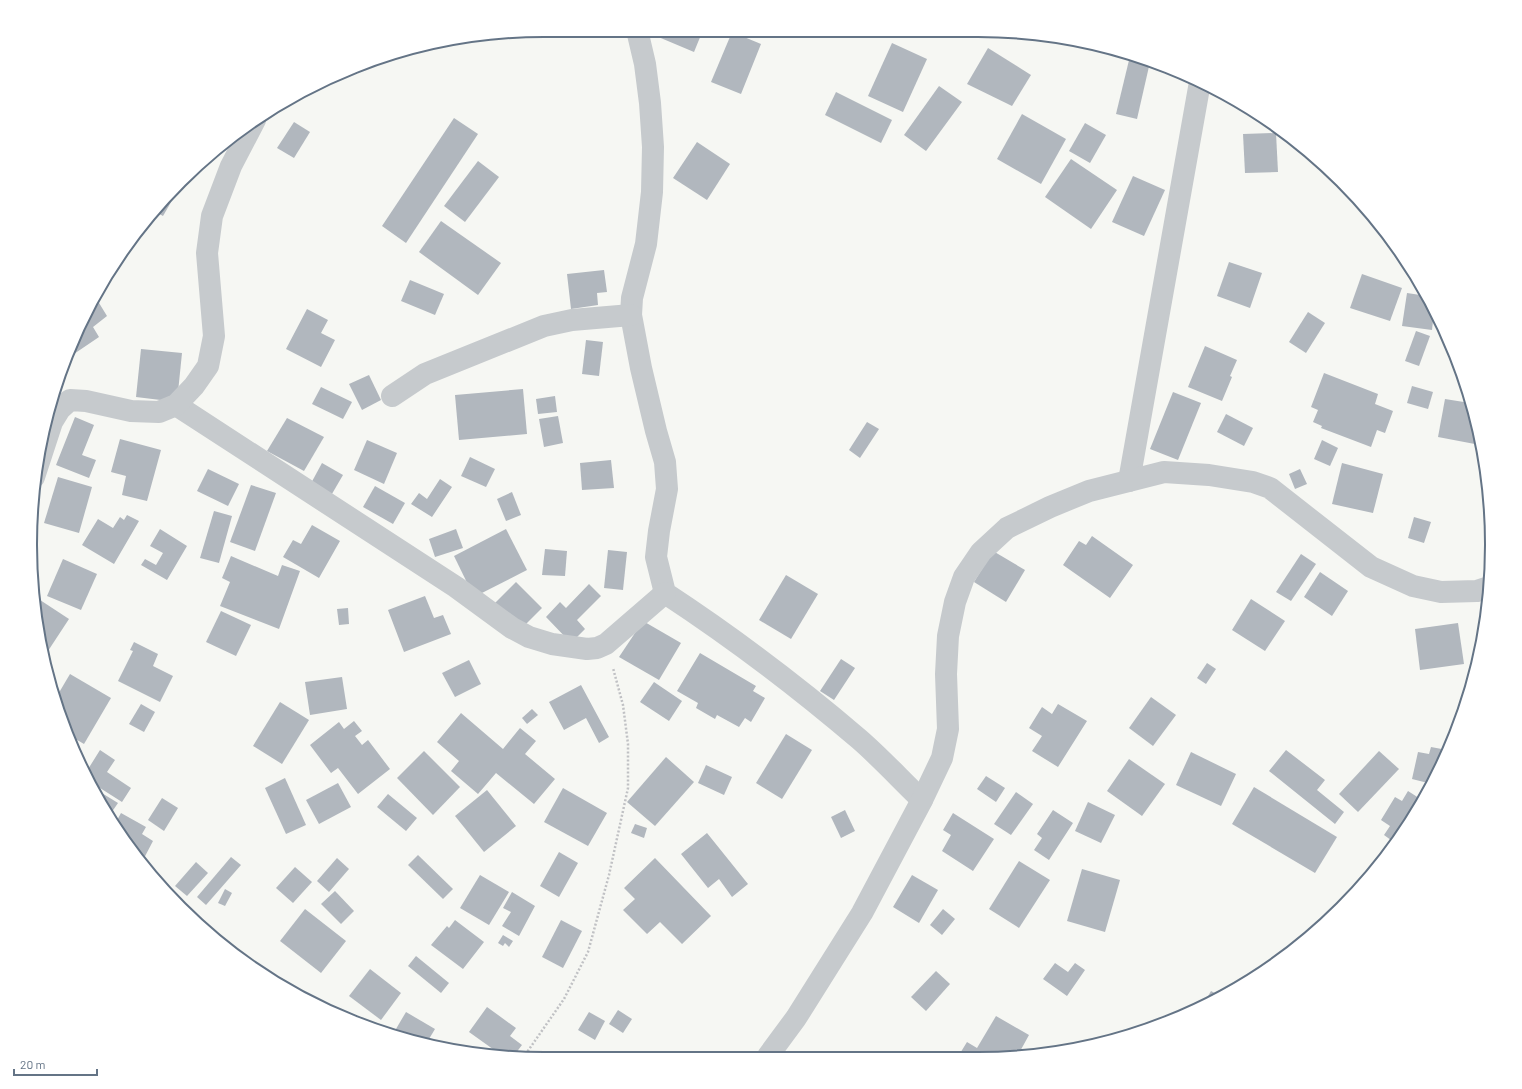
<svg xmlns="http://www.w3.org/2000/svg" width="1522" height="1089" viewBox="0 0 1522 1089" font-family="Barlow,sans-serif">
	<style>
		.building { fill: #b1b7be }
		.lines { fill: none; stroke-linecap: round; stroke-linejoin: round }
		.path { stroke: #c0c1c4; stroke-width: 2.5; stroke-dasharray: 2 2; stroke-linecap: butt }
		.street { stroke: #c6cacd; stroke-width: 22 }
		.rim { fill: none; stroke: #647486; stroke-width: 2 }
	</style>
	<rect width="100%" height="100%" fill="#f6f7f3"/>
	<g class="building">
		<polygon points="658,30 703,30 694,52 656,36"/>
		<polygon points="732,32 761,44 741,94 711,82"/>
		<polygon points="892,43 927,59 903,112 868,96"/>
		<polygon points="988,48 1031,75 1012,106 967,84"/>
		<polygon points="1130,56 1150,62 1137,119 1116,114"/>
		<polygon points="939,86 962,102 926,151 904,135"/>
		<polygon points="836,92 892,120 881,143 825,115"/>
		<polygon points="1022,114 1066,139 1041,184 997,159"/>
		<polygon points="454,118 478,134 406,243 382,226"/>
		<polygon points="294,122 310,132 294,158 277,148"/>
		<polygon points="1085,123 1106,135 1090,163 1069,151"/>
		<polygon points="1276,133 1278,172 1245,173 1243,134"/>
		<polygon points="697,142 730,164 707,200 673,178"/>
		<polygon points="1071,159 1117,190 1091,229 1045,197"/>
		<polygon points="478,161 499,177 465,222 444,206"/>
		<polygon points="1133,176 1165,190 1144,236 1112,222"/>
		<polygon points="181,185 163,216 154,211 158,205"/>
		<polygon points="441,221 501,263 478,295 419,252"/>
		<polygon points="1229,262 1262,273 1250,308 1217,296"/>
		<polygon points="604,270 607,292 597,293 598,305 571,309 567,274"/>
		<polygon points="1362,274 1402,288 1390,321 1350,308"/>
		<polygon points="410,280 444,294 435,315 401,301"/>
		<polygon points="1407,293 1427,296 1434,312 1432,330 1402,326"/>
		<polygon points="96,298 107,316 93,327 99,337 68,358 83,317"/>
		<polygon points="307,309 328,320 321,333 335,340 321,367 286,349"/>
		<polygon points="1308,312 1325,323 1306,353 1289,342"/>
		<polygon points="1416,331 1430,336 1419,366 1405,361"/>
		<polygon points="586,340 603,342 599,376 582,374"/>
		<polygon points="1205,346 1237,360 1230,376 1232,377 1222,401 1188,387"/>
		<polygon points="141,349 182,353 177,402 136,397"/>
		<polygon points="1324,373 1378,394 1375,404 1393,411 1385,433 1377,430 1371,447 1321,428 1322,426 1313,422 1318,410 1311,407"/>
		<polygon points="369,375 381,400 362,410 349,384"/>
		<polygon points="1412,386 1433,392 1428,409 1407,403"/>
		<polygon points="321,387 352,402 343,419 312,404"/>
		<polygon points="523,389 527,434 459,440 455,395"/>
		<polygon points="1173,392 1201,403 1178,460 1150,449"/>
		<polygon points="555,396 557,412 538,414 536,399"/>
		<polygon points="1445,399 1470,403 1480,445 1438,437"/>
		<polygon points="1226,414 1253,428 1244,446 1217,432"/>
		<polygon points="558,416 563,443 544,447 539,419"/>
		<polygon points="75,417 94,425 82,455 96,460 89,478 56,465"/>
		<polygon points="287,418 324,437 304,471 267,451"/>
		<polygon points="867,422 879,429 860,458 849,450"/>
		<polygon points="120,439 161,450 147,501 122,495 126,476 111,472"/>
		<polygon points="367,440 397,453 384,484 354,470"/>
		<polygon points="1322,440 1338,448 1330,466 1314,459"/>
		<polygon points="470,457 495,469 486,487 461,476"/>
		<polygon points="611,460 614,488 582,490 580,463"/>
		<polygon points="322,463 343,475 329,499 309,487"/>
		<polygon points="1342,463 1383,474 1373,513 1332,504"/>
		<polygon points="208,469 239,484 228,506 197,491"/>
		<polygon points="1300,469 1307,484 1295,489 1289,474"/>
		<polygon points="58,477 92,487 79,533 44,523"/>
		<polygon points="440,479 452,487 432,517 411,504 419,493 427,499"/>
		<polygon points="251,485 276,493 255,551 230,542"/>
		<polygon points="375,486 405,503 393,524 363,507"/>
		<polygon points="512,492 521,515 506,521 497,499"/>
		<polygon points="214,511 232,516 219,563 200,558"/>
		<polygon points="127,515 139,521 114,564 82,545 98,519 113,528 120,517 124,520"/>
		<polygon points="1414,517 1431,522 1424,543 1408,538"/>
		<polygon points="312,525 340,541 319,578 283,557 293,540 301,544"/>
		<polygon points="160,529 187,546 167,580 141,565 145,559 156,565 163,553 150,546"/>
		<polygon points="456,529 463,548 435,557 429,539"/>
		<polygon points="506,529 527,570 474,597 454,556"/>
		<polygon points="1092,536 1133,565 1110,598 1063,565 1079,541 1086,545"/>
		<polygon points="545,549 567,551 565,576 542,575"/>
		<polygon points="608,550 627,552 623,590 604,588"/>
		<polygon points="993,551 1025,570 1006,602 974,582"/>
		<polygon points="1301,554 1316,564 1291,601 1276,592"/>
		<polygon points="231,556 278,576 282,565 300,571 279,629 220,606 230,582 222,578"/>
		<polygon points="63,559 97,574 81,610 47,596"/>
		<polygon points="1320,572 1348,591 1332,616 1304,597"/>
		<polygon points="786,575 818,594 791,639 759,620"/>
		<polygon points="516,582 542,608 519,631 493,605"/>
		<polygon points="589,584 601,596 577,620 585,629 571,643 546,617 560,602 566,608"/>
		<polygon points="425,596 434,618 443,615 451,634 404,652 388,610"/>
		<polygon points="37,598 69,619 46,654 34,611 34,603"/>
		<polygon points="1251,599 1285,621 1265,651 1232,630"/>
		<polygon points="348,608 349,624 339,625 337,609"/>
		<polygon points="221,611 251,625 236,656 206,642"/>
		<polygon points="643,621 681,643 659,680 619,657"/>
		<polygon points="1458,623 1464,664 1420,670 1415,629"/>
		<polygon points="134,642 158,654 153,666 173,676 160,702 118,681 133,651 130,650"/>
		<polygon points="700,653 756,686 753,691 765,698 751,722 745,718 739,727 717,715 715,719 696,708 698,703 677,691"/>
		<polygon points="841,659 855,668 834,700 820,691"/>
		<polygon points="469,660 481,684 455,697 442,673"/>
		<polygon points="1207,663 1216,669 1206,684 1197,678"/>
		<polygon points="70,674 111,698 84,744 67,734 57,696"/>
		<polygon points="342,677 347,709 310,715 305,682"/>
		<polygon points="1468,679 1474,679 1468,694"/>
		<polygon points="654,682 682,701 669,721 640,702"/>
		<polygon points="581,685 609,737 599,743 586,718 564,730 549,702"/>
		<polygon points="1151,697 1176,715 1153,746 1129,728"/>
		<polygon points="280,702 309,720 282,764 253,746"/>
		<polygon points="141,704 155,712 144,732 129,724"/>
		<polygon points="1058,704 1087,721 1058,767 1032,751 1042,736 1029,728 1042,707 1052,714"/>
		<polygon points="532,709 538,715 527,724 522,718"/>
		<polygon points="461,713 503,749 520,728 536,741 525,754 555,779 534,804 496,773 478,794 451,771 459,761 437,742"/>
		<polygon points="354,721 362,731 355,736 362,745 368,740 390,769 358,794 338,768 331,773 310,745 339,722 344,729"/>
		<polygon points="786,734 812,750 782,799 756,783"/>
		<polygon points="1431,747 1447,750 1439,772 1432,784 1412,779 1418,752 1429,754"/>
		<polygon points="100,750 115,760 107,772 131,788 122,802 89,781 85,774"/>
		<polygon points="1286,750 1325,780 1317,790 1344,812 1335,824 1269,771"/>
		<polygon points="424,751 460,787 433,815 397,778"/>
		<polygon points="1379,751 1399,769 1358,812 1339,794"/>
		<polygon points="1191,752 1236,774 1221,806 1176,785"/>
		<polygon points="666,757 694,782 655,826 627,802"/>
		<polygon points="1129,759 1165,784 1142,816 1107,791"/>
		<polygon points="706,765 732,777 724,795 698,783"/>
		<polygon points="986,776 1005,788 996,802 977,789"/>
		<polygon points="285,778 306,825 286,834 265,788"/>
		<polygon points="338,783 351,807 319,824 306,800"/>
		<polygon points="92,787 118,803 109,816 99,802"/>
		<polygon points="1254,787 1337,837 1315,873 1232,824"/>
		<polygon points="563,788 607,813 588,846 544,822"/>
		<polygon points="487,790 516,826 484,852 455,816"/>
		<polygon points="1408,791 1422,800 1395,843 1384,835 1390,826 1381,820 1395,797 1402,801"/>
		<polygon points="1016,792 1033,804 1011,835 994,824"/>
		<polygon points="388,794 417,818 406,831 377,807"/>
		<polygon points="162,798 178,808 164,831 148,820"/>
		<polygon points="1088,802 1115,815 1101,843 1075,831"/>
		<polygon points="845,810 855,831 841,838 831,817"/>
		<polygon points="1053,810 1073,823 1049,860 1034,850 1042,838 1037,834"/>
		<polygon points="121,813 146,827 142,834 153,841 142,862 115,824"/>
		<polygon points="953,813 994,839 973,871 942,851 951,835 943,830"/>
		<polygon points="635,824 647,828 644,838 631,833"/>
		<polygon points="707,833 748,884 732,897 719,879 708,888 681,854"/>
		<polygon points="559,852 578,863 559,897 540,886"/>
		<polygon points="418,855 453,889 443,899 408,865"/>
		<polygon points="231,857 241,865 206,905 197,897"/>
		<polygon points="337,858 349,869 329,892 317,881"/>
		<polygon points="655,858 711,916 682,944 660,922 647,934 623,910 635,899 624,888"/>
		<polygon points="1019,861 1050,880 1019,928 989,909"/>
		<polygon points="196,862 208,873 187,896 175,886"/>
		<polygon points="295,867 312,882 293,903 276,888"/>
		<polygon points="1082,869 1120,880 1105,932 1067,921"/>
		<polygon points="480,875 509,892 489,925 460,908"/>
		<polygon points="912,875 938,890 919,923 893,907"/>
		<polygon points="225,889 232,893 225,906 218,903"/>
		<polygon points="335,891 354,911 341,924 321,904"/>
		<polygon points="512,892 535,906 519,936 502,926 511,912 503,908"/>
		<polygon points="305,909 346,941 321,973 280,941"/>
		<polygon points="943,909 955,919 942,935 930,925"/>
		<polygon points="455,920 484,942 463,969 431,945 447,926 449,928"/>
		<polygon points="561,920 582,931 563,968 542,957"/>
		<polygon points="503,935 513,941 509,947 505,943 503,946 498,943"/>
		<polygon points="416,956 449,983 441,993 408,966"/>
		<polygon points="1055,963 1068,972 1075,963 1085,970 1067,996 1043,979"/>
		<polygon points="370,969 401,993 381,1020 349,996"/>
		<polygon points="936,971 950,984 926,1011 911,997"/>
		<polygon points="1211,991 1220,996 1202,1007"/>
		<polygon points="487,1007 516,1028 510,1036 522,1045 512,1058 504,1057 469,1032"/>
		<polygon points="618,1010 632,1019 623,1033 609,1024"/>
		<polygon points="406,1012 435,1029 426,1044 411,1041 393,1034"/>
		<polygon points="589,1012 605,1021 595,1040 578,1030"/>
		<polygon points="996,1016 1029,1035 1018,1055 959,1055 967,1042 977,1048"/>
	</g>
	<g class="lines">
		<polyline class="path" points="523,1058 564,999 588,952 609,875 628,788 628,744 623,705 613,668"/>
		<g class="street">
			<path d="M 637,30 L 645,64 L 650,103 L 653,147 L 652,192 L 646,244 L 632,298 L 631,315 L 641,368 L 656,431 L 665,462 L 667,489 L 659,531 L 656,557 L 665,593 C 732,637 797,686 859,739 C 881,758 901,780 922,800"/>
			<polyline points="392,396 425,374 544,326 572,320 631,315"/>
			<polyline points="176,405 456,587 512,628 529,637 552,644 587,649 597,648 606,644 665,593"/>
			<polyline points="34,477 52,422 60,409 70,400 86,401 131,411 159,412 176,405 194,386 208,366 214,336 207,253 212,216 231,166 255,120"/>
			<polyline points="1129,481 1200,82"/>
			<polyline points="768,1056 796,1018 862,913 922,800 942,758 948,729 946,674 948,636 955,602 964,577 981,552 1007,528 1050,507 1089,491 1164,472 1209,475 1253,482 1270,488 1371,567 1413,586 1441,592 1477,591 1489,587"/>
		</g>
	</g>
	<path d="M0 0H1522V1089H0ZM544 37H978A507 507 0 0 1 1485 544V545A507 507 0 0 1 978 1052H544A507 507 0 0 1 37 545V544A507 507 0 0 1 544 37Z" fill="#fff" fill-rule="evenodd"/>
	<path class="rim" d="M544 37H978A507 507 0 0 1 1485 544V545A507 507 0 0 1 978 1052H544A507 507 0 0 1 37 545V544A507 507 0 0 1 544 37Z"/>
	<path d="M14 1069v6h83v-6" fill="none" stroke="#647486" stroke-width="2"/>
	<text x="20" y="1069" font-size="12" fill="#647486" stroke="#ffffff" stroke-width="3" paint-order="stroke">20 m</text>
</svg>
